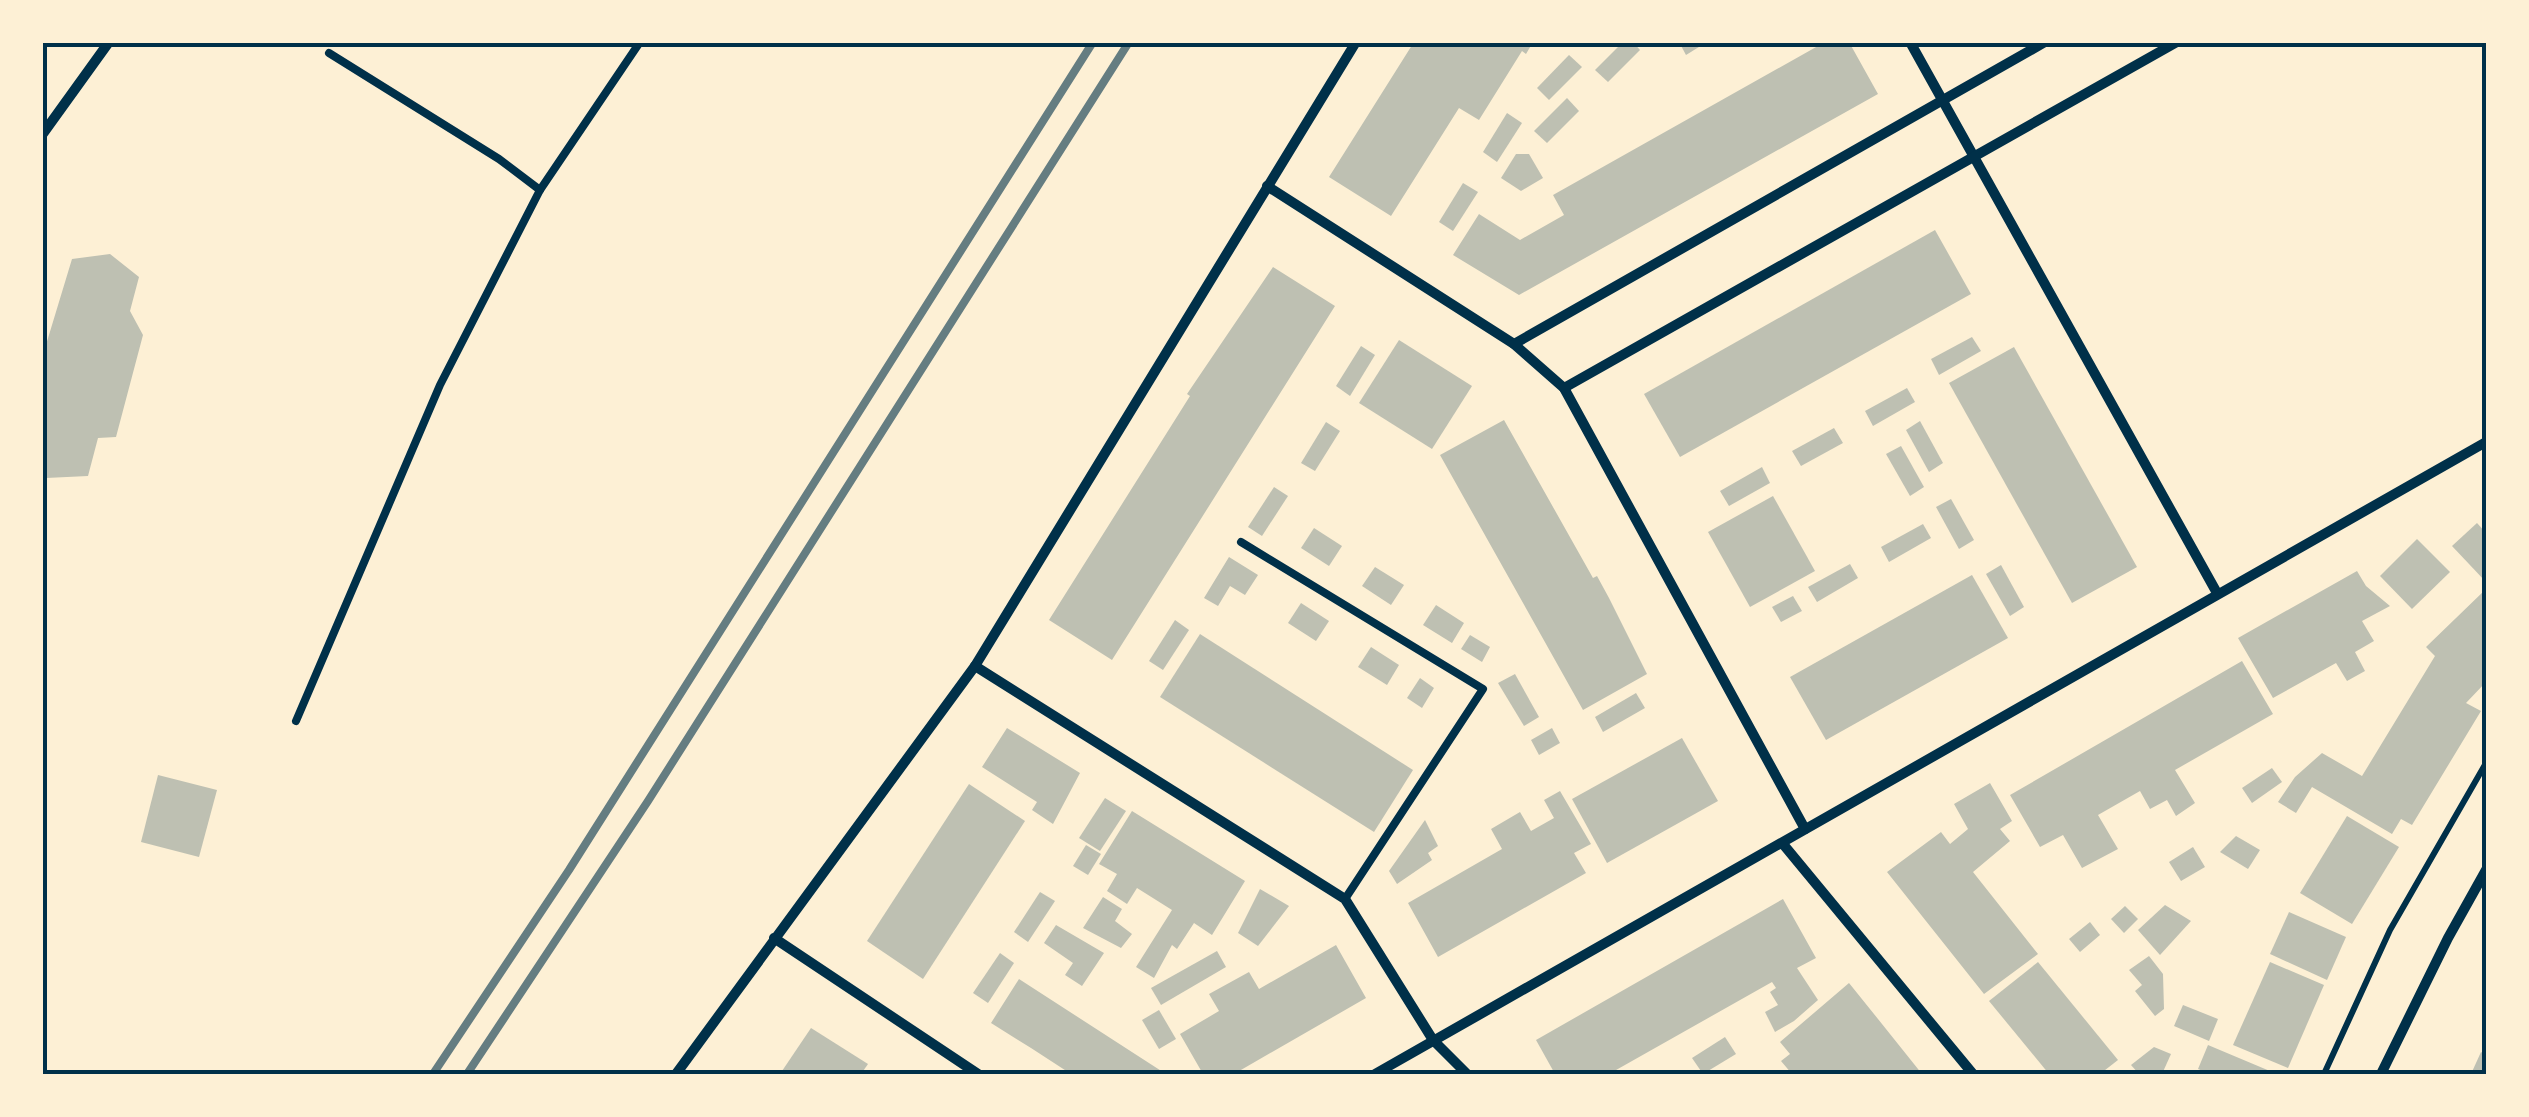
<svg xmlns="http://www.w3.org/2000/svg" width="2529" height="1117" viewBox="0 0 2529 1117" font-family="'Work Sans',sans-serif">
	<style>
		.building { fill: #bec0b2 }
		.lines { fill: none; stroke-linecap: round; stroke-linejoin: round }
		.path { stroke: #003049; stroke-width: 6 }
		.service { stroke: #003049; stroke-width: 8 }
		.minor { stroke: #003049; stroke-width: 10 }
		.rail { stroke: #657d81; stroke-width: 8 }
		.neatline { fill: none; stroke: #003049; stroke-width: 4 }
	</style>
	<rect width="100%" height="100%" fill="#fdf0d5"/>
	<g class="building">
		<polygon points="1414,42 1533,42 1526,54 1522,51 1479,120 1459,108 1391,216 1329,177"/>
		<polygon points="1623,42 1633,42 1640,50 1608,82 1595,70"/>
		<polygon points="1679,42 1707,42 1686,55"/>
		<polygon points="1825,42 1849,42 1878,94 1519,295 1453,255 1479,214 1520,240 1564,215 1553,195"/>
		<polygon points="1569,55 1582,67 1549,100 1537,88"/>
		<polygon points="1567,98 1579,111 1547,143 1534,131"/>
		<polygon points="1507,113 1522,123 1497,162 1483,152"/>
		<polygon points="1516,154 1529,154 1543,178 1521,191 1501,178"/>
		<polygon points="1463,183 1478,192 1453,231 1439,222"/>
		<polygon points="1935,230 1971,294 1680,457 1644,394"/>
		<polygon points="110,254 139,277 130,311 143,335 116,437 98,438 88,476 46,478 42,475 42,358 72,259"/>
		<polygon points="1273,267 1335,306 1112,660 1049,620 1190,396 1187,394"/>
		<polygon points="1972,337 1981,351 1939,375 1931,359"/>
		<polygon points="1399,340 1472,386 1432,449 1359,403"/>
		<polygon points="1361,346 1375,355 1350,396 1336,386"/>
		<polygon points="2014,347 2137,567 2072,603 1949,383"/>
		<polygon points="1907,388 1915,402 1873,426 1865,411"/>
		<polygon points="1504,420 1593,578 1597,576 1609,598 1647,674 1583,710 1440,455"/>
		<polygon points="1920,421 1943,463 1929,472 1906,430"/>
		<polygon points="1326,422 1340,431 1315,471 1301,463"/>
		<polygon points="1834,428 1843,443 1801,466 1792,451"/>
		<polygon points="1901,446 1924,487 1910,496 1886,454"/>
		<polygon points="1762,467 1770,483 1729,506 1720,491"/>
		<polygon points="1274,487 1288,496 1262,536 1248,527"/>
		<polygon points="1773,496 1815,571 1750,607 1708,532"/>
		<polygon points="1951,499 1974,540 1959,549 1936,507"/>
		<polygon points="2477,523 2486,533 2486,582 2452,546"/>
		<polygon points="1923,524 1931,538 1889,562 1881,547"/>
		<polygon points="1314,528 1342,546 1329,566 1301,548"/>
		<polygon points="2417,539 2450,572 2412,609 2380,576"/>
		<polygon points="1229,557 1258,575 1245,595 1230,586 1218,606 1204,598"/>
		<polygon points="1850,564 1858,578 1817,602 1808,587"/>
		<polygon points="2001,565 2024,607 2010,616 1986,574"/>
		<polygon points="1375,567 1404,585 1391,605 1362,586"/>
		<polygon points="2357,571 2366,586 2390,606 2362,621 2374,641 2355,652 2365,671 2347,681 2336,663 2273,698 2238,638"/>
		<polygon points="1972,575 2008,638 1826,740 1790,677"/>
		<polygon points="2486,589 2486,682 2466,703 2481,711 2412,825 2401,819 2392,834 2312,787 2296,813 2278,802 2295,777 2322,753 2362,776 2435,656 2426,647"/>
		<polygon points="1793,596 1802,611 1781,622 1772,607"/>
		<polygon points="1301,603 1329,621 1316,641 1288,623"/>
		<polygon points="1436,605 1464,623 1452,643 1423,625"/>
		<polygon points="1175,620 1189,630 1163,670 1149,661"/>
		<polygon points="1200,634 1413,770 1374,832 1160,697"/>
		<polygon points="1470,635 1490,647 1482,662 1461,649"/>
		<polygon points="1371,647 1399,665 1387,685 1358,667"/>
		<polygon points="2242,661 2273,714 2175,770 2195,803 2176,816 2167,800 2150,809 2140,791 2098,815 2118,849 2082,868 2063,835 2040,847 2010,795"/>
		<polygon points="1515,674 1539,717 1524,726 1498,683"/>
		<polygon points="1420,678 1434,688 1422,708 1407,698"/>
		<polygon points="1636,693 1645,708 1603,732 1595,717"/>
		<polygon points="1007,728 1080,773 1053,824 1032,810 1037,802 982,767"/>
		<polygon points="1552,728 1560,743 1539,755 1531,740"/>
		<polygon points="1682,738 1718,801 1607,863 1572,799"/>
		<polygon points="2272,768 2282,782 2252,803 2242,788"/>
		<polygon points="158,775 217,790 199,857 141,842"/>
		<polygon points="1990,783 2012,821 2000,829 2010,841 1973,872 2038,954 1984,994 1887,872 1941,832 1950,844 1968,829 1954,804"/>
		<polygon points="969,784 1025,821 923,979 867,941"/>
		<polygon points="1560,791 1591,844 1574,853 1586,873 1438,957 1408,903 1502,849 1491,829 1520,812 1531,831 1554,818 1544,800"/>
		<polygon points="1105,798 1126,811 1100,851 1079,838"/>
		<polygon points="1132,811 1245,881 1212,935 1194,923 1177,949 1172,945 1154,978 1136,967 1172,910 1137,888 1127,904 1107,891 1117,874 1099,864"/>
		<polygon points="2347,816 2399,847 2352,924 2300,893"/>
		<polygon points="1425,820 1438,846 1428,853 1432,860 1397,884 1389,871"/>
		<polygon points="2236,836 2260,850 2248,869 2220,852"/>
		<polygon points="1086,845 1101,854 1088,875 1073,866"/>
		<polygon points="2193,847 2205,867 2181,881 2169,862"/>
		<polygon points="1260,889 1289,906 1258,946 1238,933"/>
		<polygon points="1040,892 1055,901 1028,942 1014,932"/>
		<polygon points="1103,897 1122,909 1115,921 1132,934 1121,948 1083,928"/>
		<polygon points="1783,899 1816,958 1797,968 1818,1000 1794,1021 1775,1032 1765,1012 1778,1005 1770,992 1776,988 1772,982 1609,1074 1555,1074 1536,1040"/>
		<polygon points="2165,905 2191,921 2160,955 2138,930"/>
		<polygon points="2125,906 2138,919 2124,933 2111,919"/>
		<polygon points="2289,912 2346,937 2327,980 2270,954"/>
		<polygon points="2090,922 2100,935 2080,952 2069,939"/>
		<polygon points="1056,925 1104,953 1082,986 1065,975 1073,963 1044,943"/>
		<polygon points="1336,945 1366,998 1234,1074 1203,1074 1180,1034 1219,1011 1209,994 1249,972 1259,989"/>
		<polygon points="1217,951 1226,967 1161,1005 1151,988"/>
		<polygon points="1000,953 1014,963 988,1003 973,993"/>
		<polygon points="2149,956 2163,974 2164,1009 2155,1016 2135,991 2142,985 2129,970"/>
		<polygon points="2038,962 2118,1060 2100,1074 2049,1074 1989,1001"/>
		<polygon points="2270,962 2324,985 2288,1068 2233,1045"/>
		<polygon points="1019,979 1135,1054 1166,1074 1071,1074 1031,1048 991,1023"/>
		<polygon points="1849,983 1878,1019 1922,1074 1792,1074 1781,1061 1790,1054 1780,1042"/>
		<polygon points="2183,1005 2218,1019 2209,1041 2174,1026"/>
		<polygon points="1159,1010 1176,1039 1159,1049 1142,1020"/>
		<polygon points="811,1028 868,1064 861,1074 780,1074"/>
		<polygon points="1725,1037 1736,1054 1703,1074 1692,1058"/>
		<polygon points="2208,1045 2227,1053 2277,1074 2210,1074 2198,1069"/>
		<polygon points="2154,1047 2171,1054 2162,1074 2139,1074 2131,1065"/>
		<polygon points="2481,1052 2486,1055 2486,1074 2471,1074"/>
	</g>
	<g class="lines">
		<polyline class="path" points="2324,1074 2390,930 2486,763"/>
		<g class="service">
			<polyline points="329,53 499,159 540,190"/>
			<polyline points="1241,542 1483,689 1345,899"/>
			<polyline points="296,721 440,385 540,190 640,42"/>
		</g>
		<g class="minor">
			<polyline points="1910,42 2217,593"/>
			<polyline points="42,135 109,42"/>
			<polyline points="1267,186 1514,344 1564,388 1805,829"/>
			<polyline points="1514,344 2045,42"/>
			<polyline points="1564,388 2177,42"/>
			<polyline points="975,666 1345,899 1433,1040 1467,1074"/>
			<polyline points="1783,844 1973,1074"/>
			<polyline points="774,938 978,1074"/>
			<polyline points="676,1074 975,666 1356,42"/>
			<polyline points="1375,1074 2486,442"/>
			<polyline points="2381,1074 2448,938 2486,870"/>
		</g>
		<g class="rail">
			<polyline points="433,1074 569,870 1093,42"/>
			<polyline points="467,1074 648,801 1129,42"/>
		</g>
	</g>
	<rect width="2529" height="1117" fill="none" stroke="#fdf0d5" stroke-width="90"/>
	<rect x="45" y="45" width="2439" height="1027" class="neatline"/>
</svg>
